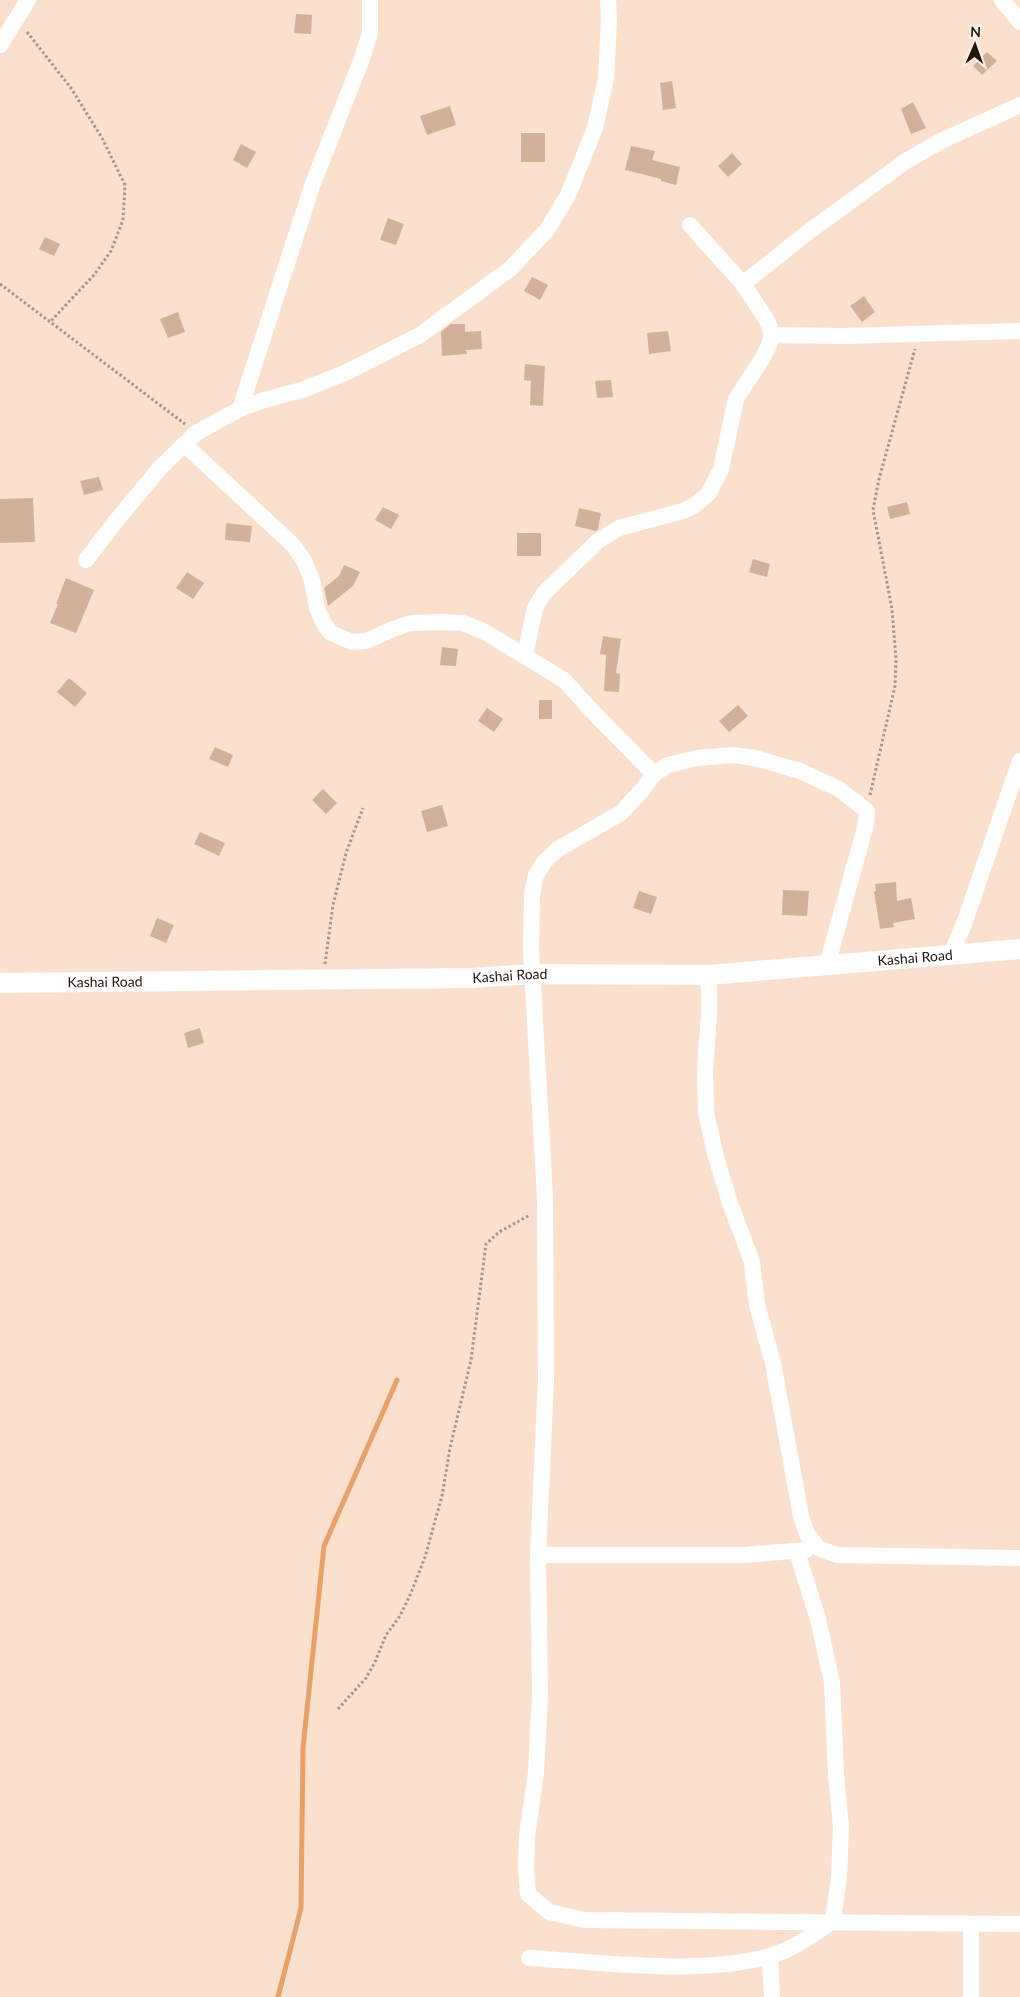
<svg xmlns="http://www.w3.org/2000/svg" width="1020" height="1997" viewBox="0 0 1020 1997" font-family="Lato,sans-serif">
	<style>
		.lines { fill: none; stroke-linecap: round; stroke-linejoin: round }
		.stream { stroke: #e9a16a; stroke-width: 5 }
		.building { fill: #d2b19b }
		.path { stroke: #a99484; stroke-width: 3; stroke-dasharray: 2.5 2.5; stroke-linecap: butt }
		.minor { stroke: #fff; stroke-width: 16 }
		.tertiary { stroke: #fff; stroke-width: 20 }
		.labels { text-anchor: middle; stroke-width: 4; stroke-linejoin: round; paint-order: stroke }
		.street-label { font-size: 14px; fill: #21160d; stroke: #fef0e6 }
	</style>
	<rect width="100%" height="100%" fill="#fbe0cd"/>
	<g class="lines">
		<polyline class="stream" points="278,1997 301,1908 303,1748 324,1546 397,1380"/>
	</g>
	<g class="building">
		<polygon points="296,14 312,15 311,34 294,33"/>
		<polygon points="987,52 997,61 982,75 973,66"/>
		<polygon points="672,81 676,108 663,110 660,83"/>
		<polygon points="913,102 926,128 911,134 901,109"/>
		<polygon points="450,106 456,125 427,135 420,116"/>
		<rect x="521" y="133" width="24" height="29"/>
		<polygon points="241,144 256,152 247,168 233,160"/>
		<polygon points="631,146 655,151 652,160 680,167 676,185 661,181 661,179 625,170"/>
		<polygon points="732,153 742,164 728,177 718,166"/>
		<polygon points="388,218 404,224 396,245 380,240"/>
		<polygon points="45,237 60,244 54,256 39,249"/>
		<polygon points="532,277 548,285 540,300 524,291"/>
		<polygon points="864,296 875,312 862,322 850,306"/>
		<polygon points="178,312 185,332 168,338 160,319"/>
		<polygon points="451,324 465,324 465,332 481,331 482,349 466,350 467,354 442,356 441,332"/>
		<polygon points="668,331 671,351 649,354 647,333"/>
		<polygon points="525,364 545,366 543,406 530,405 531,381 524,380"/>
		<polygon points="611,380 613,397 597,398 595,381"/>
		<polygon points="99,477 103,490 84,495 80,481"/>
		<polygon points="33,498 35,542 0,543 0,499"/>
		<polygon points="907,502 910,514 890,519 887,507"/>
		<polygon points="383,507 399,515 391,529 375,520"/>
		<polygon points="579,508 601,513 598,529 596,531 575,526"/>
		<polygon points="226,523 252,526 250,542 225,540"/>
		<rect x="517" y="533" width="24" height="23"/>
		<polygon points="753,559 770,564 767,577 749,572"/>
		<polygon points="344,565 360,572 353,586 328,606 324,588 339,576"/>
		<polygon points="187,572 204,583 193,599 176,588"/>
		<polygon points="66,578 94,590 76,633 50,623 58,604 56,604"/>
		<polygon points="603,636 621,639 616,673 620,674 619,692 604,691 606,655 600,654"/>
		<polygon points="442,647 458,649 456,666 440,665"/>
		<polygon points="69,678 87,693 75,707 57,692"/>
		<rect x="539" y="700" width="13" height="19"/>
		<polygon points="738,705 748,716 729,732 719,721"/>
		<polygon points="487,708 503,719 494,732 478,721"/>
		<polygon points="215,747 233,755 228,767 209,759"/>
		<polygon points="323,789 337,803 326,814 312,800"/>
		<polygon points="442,805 448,826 427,832 421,811"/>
		<polygon points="200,832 225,843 219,856 194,844"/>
		<polygon points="896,882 897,901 911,898 915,919 893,923 894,927 880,929 874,892 876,891 875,884"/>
		<polygon points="783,890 809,891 807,916 782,915"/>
		<polygon points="639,891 657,897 651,914 633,908"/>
		<polygon points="157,918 174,925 166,943 150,936"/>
		<polygon points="200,1028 204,1043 188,1048 184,1033"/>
	</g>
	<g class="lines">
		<g class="path">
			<polyline points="27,32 71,88 102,138 125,185 123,220 111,251 94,275 50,322"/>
			<polyline points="0,284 185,424"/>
			<polyline points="870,795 895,686 896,659 892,609 873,510 879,479 915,349"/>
			<polyline points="325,964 333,905 346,853 363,808"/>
			<polyline points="338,1709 366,1678 375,1662 386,1635 400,1616 411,1593 425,1557 442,1496 450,1448 471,1360 486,1244 499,1232 530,1215"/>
		</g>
		<g class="minor">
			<polyline points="1002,0 1020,22"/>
			<polyline points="0,45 28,0"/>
			<polyline points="743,284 807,233 906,161 943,140 1020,105"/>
			<polyline points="772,335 842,336 1020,331"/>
			<polyline points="240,409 312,186 361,61 370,33 370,0"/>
			<polyline points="184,444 293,545 305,562 313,584 317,608 324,624 331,633 352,642 366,641 393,629 411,623 439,622 463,623 485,632 564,680 593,712 654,774"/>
			<polyline points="86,560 116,521 160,468 196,433 240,409 264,400 302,390 345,373 420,335 510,269 547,230 568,195 595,128 606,79 609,21 608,0"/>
			<polyline points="525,655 535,608 544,593 598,541 619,528 683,511 695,505 709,493 721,469 736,399 762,359 769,345 772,335 768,322 743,284 690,225"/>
			<polyline points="951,954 964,924 1020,761"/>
			<polyline points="827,965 866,824 867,811 839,789 800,771 755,758 733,755 697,758 668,765 654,774 643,789 621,813 558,849 544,862 536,875 532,894 531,951 545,1198 546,1380 538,1555 540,1694 536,1773 527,1836 526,1869 528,1894 549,1912 585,1920 1020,1924"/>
			<polyline points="709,975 709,1014 705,1071 706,1112 716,1157 730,1203 752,1262 757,1305 773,1363 801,1516 807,1534 818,1548 837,1555 1020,1558"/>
			<polyline points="538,1555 744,1555 806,1550"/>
			<polyline points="971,1924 971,1997"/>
			<polyline points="770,1956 772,1997"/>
			<path d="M 529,1958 C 602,1962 700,1976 770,1956 C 792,1950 814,1934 833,1921 L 839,1877 L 841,1827 L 836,1774 L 832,1682 L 818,1619 L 797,1552"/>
		</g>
		<path class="tertiary" id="s1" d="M 0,983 L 472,978 L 533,974 L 709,975 L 1020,949"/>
	</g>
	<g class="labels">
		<g class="street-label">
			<text dy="5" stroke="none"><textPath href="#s1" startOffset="916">Kashai Road</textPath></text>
			<text dy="5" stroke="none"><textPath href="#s1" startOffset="510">Kashai Road</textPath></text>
			<text dy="5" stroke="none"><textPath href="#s1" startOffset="105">Kashai Road</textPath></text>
		</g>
	</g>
	<g transform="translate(975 45) rotate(2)" stroke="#fef0e6" stroke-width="4" paint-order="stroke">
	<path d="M0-4L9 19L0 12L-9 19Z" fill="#21160d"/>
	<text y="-8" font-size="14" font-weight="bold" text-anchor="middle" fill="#21160d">N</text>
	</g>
</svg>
